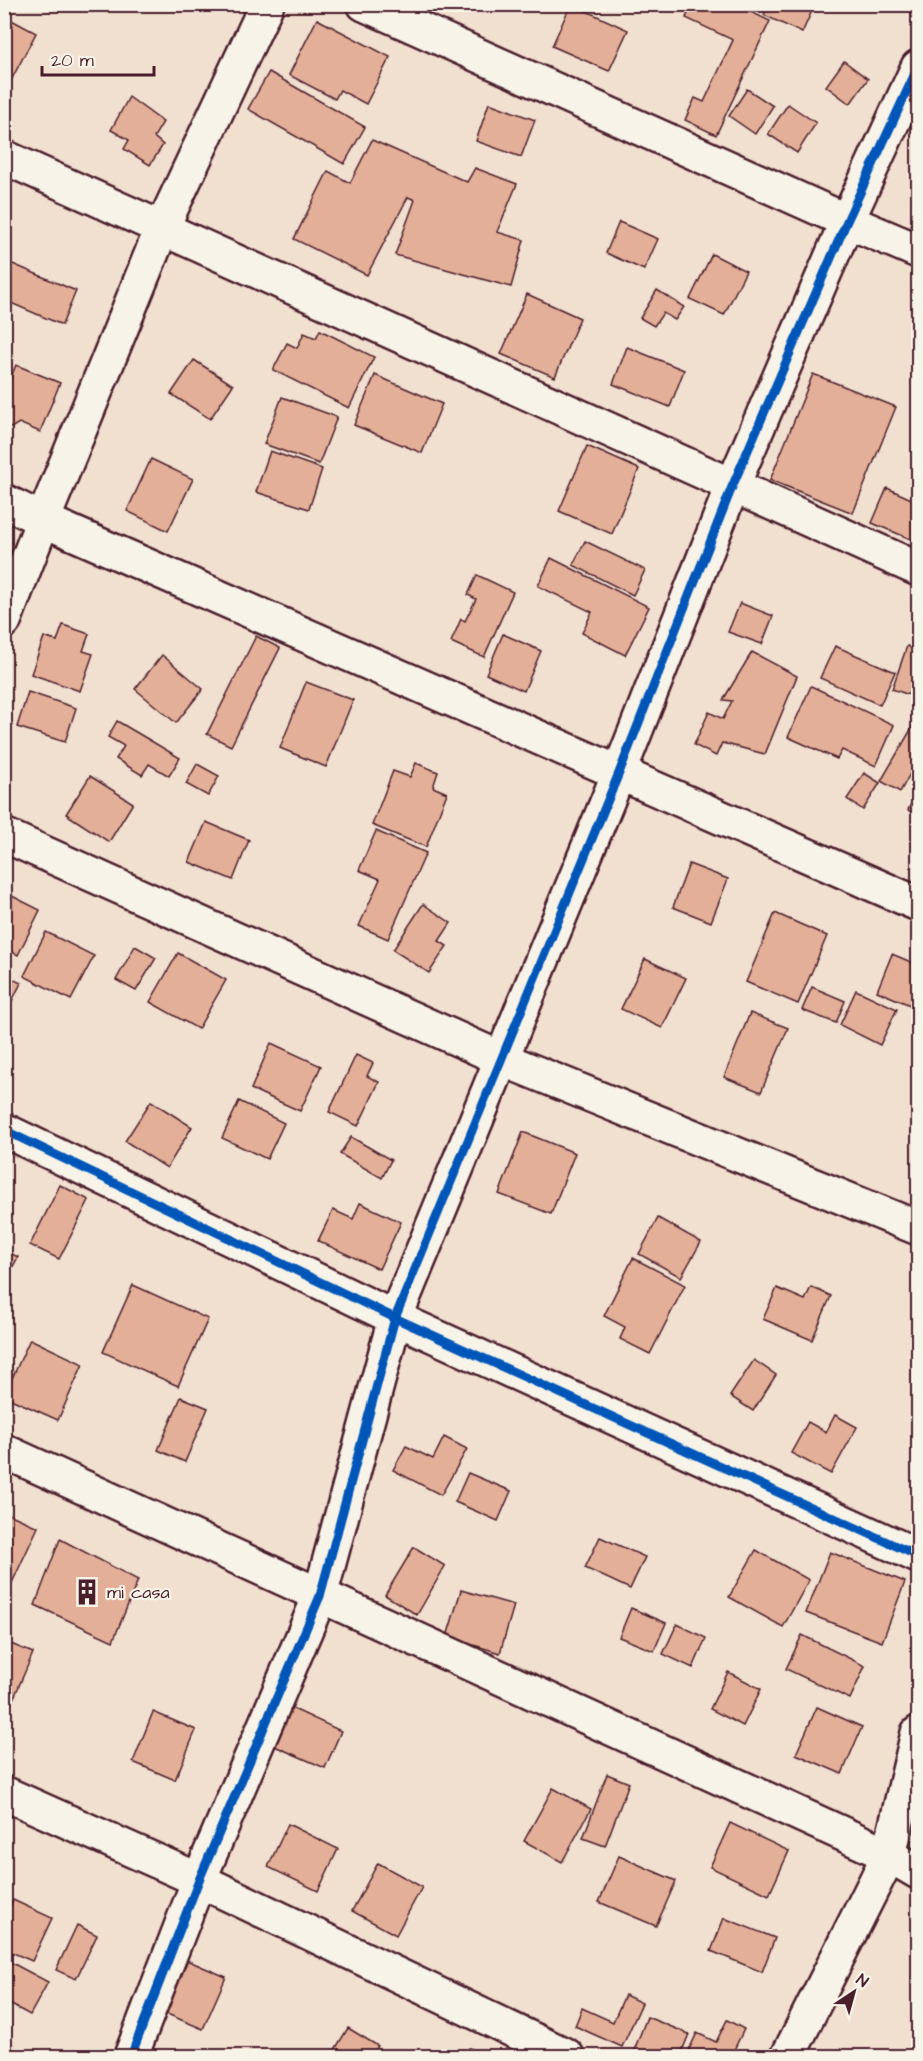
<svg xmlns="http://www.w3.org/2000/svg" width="923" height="2061" viewBox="0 0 923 2061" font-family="'Architects Daughter',sans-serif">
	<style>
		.building { fill: #e4af98; stroke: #4a1f2b; stroke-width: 1.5 }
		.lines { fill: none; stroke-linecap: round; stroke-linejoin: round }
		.minor-casing { stroke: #4a1f2b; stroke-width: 38 }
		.minor { stroke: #f7f3e8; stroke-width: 33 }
		.cycleway-casing { stroke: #f7f3e8; stroke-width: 13 }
		.cycleway { stroke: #0057b8; stroke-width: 9 }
		.labels { text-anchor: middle; stroke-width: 4.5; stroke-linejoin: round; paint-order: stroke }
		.poi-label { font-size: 18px; fill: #4a1f2b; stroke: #f7f3e8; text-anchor: start }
	</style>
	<rect width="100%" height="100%" fill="#f1dfd0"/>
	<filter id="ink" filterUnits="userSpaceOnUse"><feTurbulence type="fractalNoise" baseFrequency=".0167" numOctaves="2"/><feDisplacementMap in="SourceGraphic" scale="12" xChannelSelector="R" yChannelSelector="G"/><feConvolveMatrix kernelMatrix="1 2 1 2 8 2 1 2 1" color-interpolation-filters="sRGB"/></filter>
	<g filter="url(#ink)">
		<g class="building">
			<polygon points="571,4 628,30 609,71 552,46"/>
			<polygon points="692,4 734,4 770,21 716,135 685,120 695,98 704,102 733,40 686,18"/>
			<polygon points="769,4 815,4 802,33 764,15"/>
			<polygon points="4,16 36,33 7,88 4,86"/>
			<polygon points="317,19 390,57 366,104 340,90 335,99 289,75"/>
			<polygon points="844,61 868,79 850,104 826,86"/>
			<polygon points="269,72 365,127 344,164 248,109"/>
			<polygon points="747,89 773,106 755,134 729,116"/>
			<polygon points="129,97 163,122 154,137 163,145 150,165 124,149 129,140 111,130"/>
			<polygon points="489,103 535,120 521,157 476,141"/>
			<polygon points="788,104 816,123 797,153 768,134"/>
			<polygon points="372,140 467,182 475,168 517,184 497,232 524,240 511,287 395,255 415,200 408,197 367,275 294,239 328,171 350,183"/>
			<polygon points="619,222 658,239 644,270 606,253"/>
			<polygon points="712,254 746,271 724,315 690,299"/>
			<polygon points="8,262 76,291 62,325 4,300 4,272"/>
			<polygon points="657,290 684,307 675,320 663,313 654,326 640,318"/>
			<polygon points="527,294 580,318 555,377 501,354"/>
			<polygon points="320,330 374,357 349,408 273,370 287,343 297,348 304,333 316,338"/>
			<polygon points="627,347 684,370 670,407 613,384"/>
			<polygon points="194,360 233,385 210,419 171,394"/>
			<polygon points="16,365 60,383 40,432 19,423 11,428 4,426 4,394"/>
			<polygon points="813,374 896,407 853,513 770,480"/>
			<polygon points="375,375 442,404 422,453 354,425"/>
			<polygon points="282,397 337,417 319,464 264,444"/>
			<polygon points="587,446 639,469 612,534 559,511"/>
			<polygon points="270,451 322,469 309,509 256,492"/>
			<polygon points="151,459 193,479 168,531 127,511"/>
			<polygon points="887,488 918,502 918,526 913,540 872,523"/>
			<polygon points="585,541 645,570 633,595 573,565"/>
			<polygon points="551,558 649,607 625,655 582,633 592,612 538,586"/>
			<polygon points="477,575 513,592 484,657 451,642 461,619 465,621 476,599 468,595"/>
			<polygon points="740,603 773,616 762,644 728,632"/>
			<polygon points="63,625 89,634 83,651 93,654 80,691 31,674 44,637 57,641"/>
			<polygon points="503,634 541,651 524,691 486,674"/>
			<polygon points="256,636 280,648 231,746 207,734"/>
			<polygon points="835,646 895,672 880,705 820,678"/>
			<polygon points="907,646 918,650 918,698 892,689"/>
			<polygon points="752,652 797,676 765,754 722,743 716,756 694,745 709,712 723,719 732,701 723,700"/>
			<polygon points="162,655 203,689 176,723 135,689"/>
			<polygon points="306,682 353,700 326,767 280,748"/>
			<polygon points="811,686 894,725 876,766 842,750 837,759 788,737"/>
			<polygon points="28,692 76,708 65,742 17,727"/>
			<polygon points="117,721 180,758 169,776 149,764 142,775 116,759 124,746 108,737"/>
			<polygon points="913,726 918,729 918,759 900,792 881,781"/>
			<polygon points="416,763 438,772 433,787 447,793 426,847 372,825 393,771 410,777"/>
			<polygon points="197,764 219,776 208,796 186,784"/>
			<polygon points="864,773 880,783 863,810 847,799"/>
			<polygon points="90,776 133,803 109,842 66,814"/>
			<polygon points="918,789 918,816 908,810"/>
			<polygon points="206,822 249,840 233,880 189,862"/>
			<polygon points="376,831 426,853 388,939 359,926 380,879 359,870"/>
			<polygon points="689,864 728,879 711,922 673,907"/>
			<polygon points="4,892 40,910 18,955 4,948"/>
			<polygon points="423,904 451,923 439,941 447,946 429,973 393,950"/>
			<polygon points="775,913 827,936 798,1004 746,982"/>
			<polygon points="46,932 94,956 71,1000 24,976"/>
			<polygon points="135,946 156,958 136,991 116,980"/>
			<polygon points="178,953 226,980 198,1029 150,1002"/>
			<polygon points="892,954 918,965 918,985 910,1005 877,991"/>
			<polygon points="645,959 686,978 662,1028 621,1009"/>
			<polygon points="4,975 21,983 4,1017"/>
			<polygon points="812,987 845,1001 836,1023 802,1010"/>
			<polygon points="856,990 897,1009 880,1045 840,1025"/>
			<polygon points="750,1013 788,1028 761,1092 724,1077"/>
			<polygon points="271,1043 321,1066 300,1111 251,1089"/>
			<polygon points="356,1055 373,1063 367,1076 379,1082 358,1126 329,1112"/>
			<polygon points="151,1101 192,1127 167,1168 125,1141"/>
			<polygon points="239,1101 284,1123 267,1159 222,1138"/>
			<polygon points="523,1132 575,1153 551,1214 499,1194"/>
			<polygon points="351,1137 391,1160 382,1178 340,1154"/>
			<polygon points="60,1185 89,1200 59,1259 30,1245"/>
			<polygon points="360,1203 401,1222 379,1269 318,1241 333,1210 353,1219"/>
			<polygon points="658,1218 701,1242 681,1277 639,1254"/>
			<polygon points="4,1250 18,1257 4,1283"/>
			<polygon points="633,1258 685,1285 650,1354 620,1339 625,1327 604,1316"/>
			<polygon points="133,1285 208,1319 178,1386 103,1352"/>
			<polygon points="811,1287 831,1296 812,1340 763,1319 777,1288 805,1300"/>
			<polygon points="30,1339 83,1364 58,1420 4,1396"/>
			<polygon points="754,1360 776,1375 753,1411 730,1396"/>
			<polygon points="181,1397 208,1408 185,1462 158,1450"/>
			<polygon points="835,1415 857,1427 831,1474 791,1453 808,1422 826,1432"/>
			<polygon points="444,1437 467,1449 441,1495 393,1470 406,1446 433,1459"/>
			<polygon points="468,1473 511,1491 498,1521 455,1502"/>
			<polygon points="4,1512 38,1527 5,1598 4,1598"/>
			<polygon points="600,1537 645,1557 630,1589 585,1568"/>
			<polygon points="60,1539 138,1580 113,1641 35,1605"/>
			<polygon points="414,1547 445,1566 417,1615 385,1595"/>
			<polygon points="756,1550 809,1580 783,1627 729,1597"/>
			<polygon points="830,1552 905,1582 882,1642 806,1613"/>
			<polygon points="461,1590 514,1605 500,1653 447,1637"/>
			<polygon points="631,1608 666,1623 654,1651 619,1637"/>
			<polygon points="677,1624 706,1638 693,1668 663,1654"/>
			<polygon points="802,1635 865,1666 850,1699 786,1669"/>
			<polygon points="6,1642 33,1653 4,1721 4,1646"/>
			<polygon points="728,1672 761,1689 743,1726 710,1709"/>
			<polygon points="287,1706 341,1731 325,1768 270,1744"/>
			<polygon points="817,1707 862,1727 842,1774 796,1754"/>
			<polygon points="153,1712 196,1730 175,1780 133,1762"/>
			<polygon points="607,1774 629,1783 605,1846 583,1838"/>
			<polygon points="553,1788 591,1809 562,1862 524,1841"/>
			<polygon points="730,1823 789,1851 769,1895 710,1867"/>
			<polygon points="288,1824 338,1849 318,1891 268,1867"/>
			<polygon points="619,1856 676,1881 656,1926 599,1902"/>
			<polygon points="378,1863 422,1887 396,1935 352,1911"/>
			<polygon points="13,1900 52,1918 32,1961 4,1949 4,1919"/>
			<polygon points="724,1918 775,1938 762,1972 711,1951"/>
			<polygon points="77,1925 97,1935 76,1979 56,1970"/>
			<polygon points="182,1958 226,1977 203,2029 160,2011"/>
			<polygon points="10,1962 48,1982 30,2015 4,2001 4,1974"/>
			<polygon points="625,1995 642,2003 622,2047 575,2026 582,2008 613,2022"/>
			<polygon points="647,2017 689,2034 680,2056 642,2056 633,2053"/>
			<polygon points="727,2020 744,2029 731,2056 686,2056 697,2033 716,2042"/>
			<polygon points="348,2028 378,2046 372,2056 331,2056"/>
			<polygon points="469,2048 489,2055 488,2056 467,2056"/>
		</g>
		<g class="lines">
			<g class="minor-casing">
				<g id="minor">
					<polyline points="364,4 847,221 918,251"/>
					<polyline points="4,157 918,569"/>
					<polyline points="4,501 43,520 918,904"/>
					<polyline points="4,621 43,520 162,228 267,4"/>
					<polyline points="4,835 502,1059 918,1228"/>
					<polyline points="4,1130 395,1318 918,1556"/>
					<polyline points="4,1451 889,1855 918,1872"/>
					<polyline points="4,1793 199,1880 567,2056"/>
					<polyline points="131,2056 199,1880 320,1596 395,1318 619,773 732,487 847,221 918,67"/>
					<polyline points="788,2056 889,1855 918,1733"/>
				</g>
			</g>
			<use href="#minor" class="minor"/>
			<g class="cycleway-casing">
				<g id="cycleway">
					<polyline points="4,1130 395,1318 918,1556"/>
					<polyline points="131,2056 199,1880 320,1596 395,1318 619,773 732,487 847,221 918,67"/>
				</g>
			</g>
			<use href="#cycleway" class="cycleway"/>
		</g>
	</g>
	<defs>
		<g id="building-bare" transform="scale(2.07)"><path d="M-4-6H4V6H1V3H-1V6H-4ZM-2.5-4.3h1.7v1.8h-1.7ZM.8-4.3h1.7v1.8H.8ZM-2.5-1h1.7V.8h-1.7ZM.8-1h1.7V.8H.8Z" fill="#4a1f2b" stroke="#f7f3e8" stroke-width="2.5" paint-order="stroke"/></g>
	</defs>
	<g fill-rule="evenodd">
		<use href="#building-bare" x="87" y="1592"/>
	</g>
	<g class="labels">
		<g class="poi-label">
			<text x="107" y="1598">mi casa</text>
		</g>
	</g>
	<rect width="923" height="2061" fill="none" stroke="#f7f3e8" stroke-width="24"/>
	<rect x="12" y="12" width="899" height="2037" fill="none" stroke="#4a1f2b" stroke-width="2" filter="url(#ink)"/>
	<g transform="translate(854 1992) rotate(36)" stroke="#f7f3e8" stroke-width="4.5" paint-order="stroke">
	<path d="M0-4.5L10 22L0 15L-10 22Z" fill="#4a1f2b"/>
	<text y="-9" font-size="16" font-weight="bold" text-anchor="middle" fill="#4a1f2b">N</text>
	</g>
	<path d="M42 66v9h112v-9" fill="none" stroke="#4a1f2b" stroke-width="3"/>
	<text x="51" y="66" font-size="18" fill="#4a1f2b" stroke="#f7f3e8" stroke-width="4.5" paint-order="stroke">20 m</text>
</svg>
